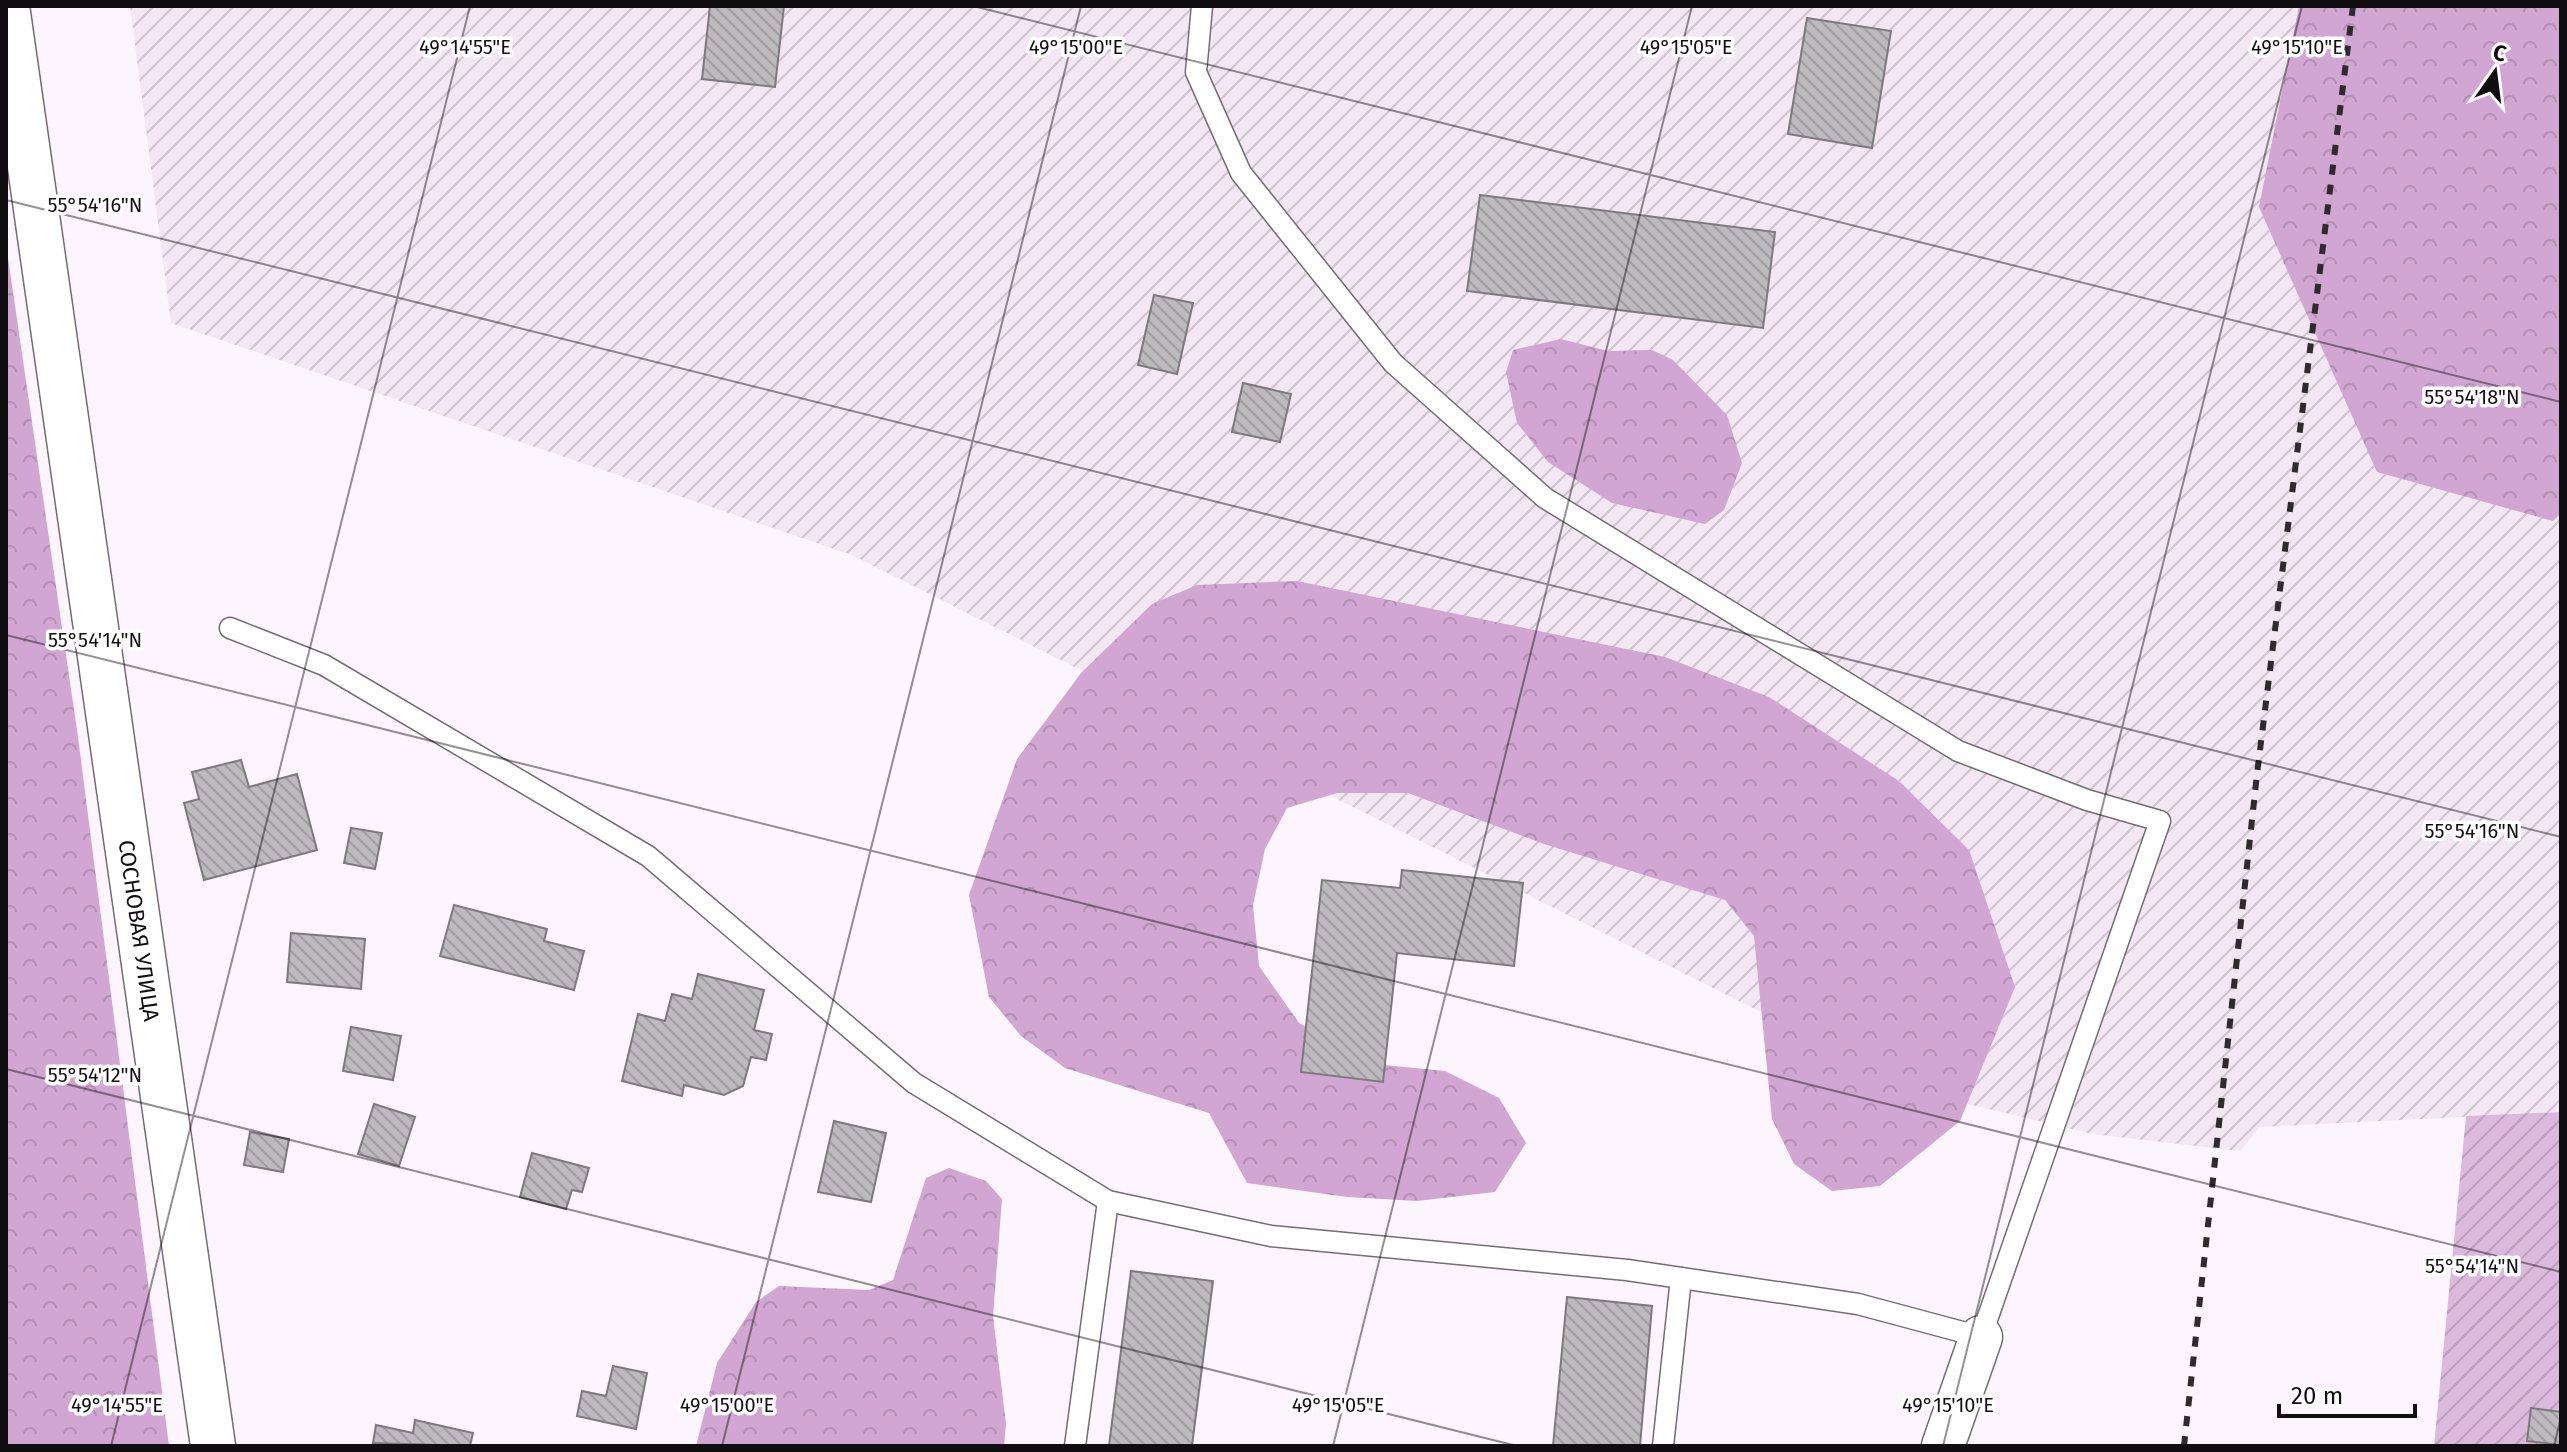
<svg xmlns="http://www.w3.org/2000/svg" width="2567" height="1452" viewBox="0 0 2567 1452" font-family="'Fira Sans',sans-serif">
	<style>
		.industrial { fill: url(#industrial-furrows) }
		.forest { fill: url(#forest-crowns) }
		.garden { fill: url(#garden-furrows) }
		.building { fill: url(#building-back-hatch); stroke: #7e787f; stroke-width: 2 }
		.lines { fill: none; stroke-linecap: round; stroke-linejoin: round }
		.lane-casing { stroke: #746d74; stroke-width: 23 }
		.street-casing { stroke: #746d74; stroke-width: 45 }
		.secondary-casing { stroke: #746d74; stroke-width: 47 }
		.lane { stroke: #fff; stroke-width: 20 }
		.street { stroke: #fff; stroke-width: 42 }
		.secondary { stroke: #fff; stroke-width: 44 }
		.rail { stroke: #2e2a2e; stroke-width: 6; stroke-dasharray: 10 10; stroke-linecap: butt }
		.ticks { fill: none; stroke: #110e11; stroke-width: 2; stroke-opacity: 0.45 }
		.labels { text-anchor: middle; stroke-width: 7; stroke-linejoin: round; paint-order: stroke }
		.street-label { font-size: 22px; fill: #110e11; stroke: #fff }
		.ticks-label { font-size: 20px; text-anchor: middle; fill: #110e11; stroke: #fff; stroke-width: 7; stroke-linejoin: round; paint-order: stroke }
	</style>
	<defs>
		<pattern id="industrial-furrows" width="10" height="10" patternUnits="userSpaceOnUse" patternTransform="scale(2)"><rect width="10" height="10" fill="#f3e7f3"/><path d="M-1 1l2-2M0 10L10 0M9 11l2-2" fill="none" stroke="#cfc5cf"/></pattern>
		<pattern id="forest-crowns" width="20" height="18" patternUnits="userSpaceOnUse" patternTransform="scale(2)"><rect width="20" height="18" fill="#d1a6d2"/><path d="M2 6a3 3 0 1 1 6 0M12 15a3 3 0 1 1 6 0" fill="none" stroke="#b28eb3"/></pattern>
		<pattern id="garden-furrows" width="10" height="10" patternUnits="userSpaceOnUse" patternTransform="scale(2)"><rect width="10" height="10" fill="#dbb9dc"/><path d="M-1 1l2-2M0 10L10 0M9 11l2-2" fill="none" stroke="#bb9ebc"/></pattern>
		<pattern id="building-back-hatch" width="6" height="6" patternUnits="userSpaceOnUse" patternTransform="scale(2)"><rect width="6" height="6" fill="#beb8bf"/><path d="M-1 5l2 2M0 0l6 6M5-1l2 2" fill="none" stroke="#a29da3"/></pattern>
	</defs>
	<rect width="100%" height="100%" fill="#fdf5fd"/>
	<polygon class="industrial" points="130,6 2561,6 2561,1112 2260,1127 2240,1151 2092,1134 1922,1093 852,555 171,323"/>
	<g class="forest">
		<polygon points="2299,6 2561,6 2561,513 2553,521 2377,472 2259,207"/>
		<polygon points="6,244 78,737 169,1446 6,1446"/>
		<polygon points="1561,339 1608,351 1652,350 1673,360 1727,415 1742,463 1724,510 1705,524 1612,503 1548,462 1517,423 1506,372 1513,350"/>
		<polygon points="1297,581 1665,657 1769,697 1899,781 1969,850 2015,987 1960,1121 1880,1186 1832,1191 1794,1164 1772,1119 1754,936 1725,900 1544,844 1408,793 1337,793 1287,808 1265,849 1253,905 1259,966 1299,1023 1374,1064 1445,1071 1499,1098 1526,1143 1495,1192 1417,1201 1347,1197 1247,1183 1209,1113 1065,1068 1021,1036 989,997 969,895 1017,759 1081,673 1152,604 1197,585"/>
		<polygon points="949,1168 986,1181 1002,1199 993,1316 1006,1424 1004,1446 696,1446 717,1363 756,1302 779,1286 869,1290 893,1280 926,1178"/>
	</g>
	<polygon class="garden" points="2561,1112 2561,1446 2434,1446 2466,1116"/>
	<g class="building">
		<polygon points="710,6 784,6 775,87 702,79"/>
		<polygon points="1807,18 1891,31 1872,148 1788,134"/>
		<polygon points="1480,195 1775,232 1763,328 1467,291"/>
		<polygon points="1154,295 1193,303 1177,374 1138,365"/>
		<polygon points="1243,383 1291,394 1280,442 1232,432"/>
		<polygon points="241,760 249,787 297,774 317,850 204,880 184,803 199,799 192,772"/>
		<polygon points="351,828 382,833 375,869 344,863"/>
		<polygon points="1402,870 1523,883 1514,966 1397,953 1383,1082 1301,1072 1322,880 1400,888"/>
		<polygon points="454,905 547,929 544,941 584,951 574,990 440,956"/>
		<polygon points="291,933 365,939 361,989 287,982"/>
		<polygon points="698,974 764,990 754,1030 772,1034 766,1060 751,1057 743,1086 724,1095 684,1085 682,1096 622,1081 638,1014 665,1021 672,994 692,999"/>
		<polygon points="351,1027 401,1036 393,1080 343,1071"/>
		<polygon points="374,1104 415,1117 399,1166 358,1154"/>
		<polygon points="834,1121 886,1133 871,1202 818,1192"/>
		<polygon points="250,1132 289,1139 283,1172 244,1165"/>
		<polygon points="532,1153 589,1168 582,1192 572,1190 566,1209 520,1197"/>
		<polygon points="1131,1271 1213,1281 1192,1446 1109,1446"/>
		<polygon points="1567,1297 1652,1306 1640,1446 1553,1446"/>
		<polygon points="613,1366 647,1373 636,1429 577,1416 582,1391 606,1396"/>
		<polygon points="2531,1408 2561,1412 2561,1445 2527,1441"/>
		<polygon points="415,1420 473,1433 470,1446 373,1443 376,1425 413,1433"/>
	</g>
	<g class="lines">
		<g class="lane-casing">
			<g id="lane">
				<polyline points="230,628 324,665 648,856 914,1083 1108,1201 1271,1236 1627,1270 1858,1304 1981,1337 2160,821 2087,800 1958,751 1545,498 1393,363 1241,173 1196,72 1202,6"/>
				<polyline points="1075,1446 1108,1201"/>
				<polyline points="1663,1446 1681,1278"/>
			</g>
		</g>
		<g class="street-casing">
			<polyline id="street" points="1943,1446 1981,1337"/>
		</g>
		<g class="secondary-casing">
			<g id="secondary">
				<path id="s1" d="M 7,6 L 213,1446"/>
			</g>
		</g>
		<use href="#lane" class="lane"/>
		<use href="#street" class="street"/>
		<use href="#secondary" class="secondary"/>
		<polyline class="rail" points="2184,1446 2257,774 2353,6"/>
	</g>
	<path class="ticks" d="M 973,6 L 2561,402M 6,200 L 2561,837M 6,635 L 2561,1272M 6,1069 L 1517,1446M 111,1446 L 470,6M 722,1446 L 1081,6M 1333,1446 L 1692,6M 1943,1446 L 2302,6M 2554,1446 L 2561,1417"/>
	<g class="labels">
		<g class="street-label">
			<text dy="8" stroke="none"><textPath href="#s1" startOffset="934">СОСНОВАЯ УЛИЦА</textPath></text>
		</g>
	</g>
	<g class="ticks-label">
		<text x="465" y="54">49°14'55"E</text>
		<text x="1076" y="54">49°15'00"E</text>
		<text x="1686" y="54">49°15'05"E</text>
		<text x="2297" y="54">49°15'10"E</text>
		<text x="95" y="212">55°54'16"N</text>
		<text x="2472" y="404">55°54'18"N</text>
		<text x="95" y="647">55°54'14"N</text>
		<text x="2472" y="838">55°54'16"N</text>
		<text x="95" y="1082">55°54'12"N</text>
		<text x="2472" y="1273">55°54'14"N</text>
		<text x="117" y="1412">49°14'55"E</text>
		<text x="727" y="1412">49°15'00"E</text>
		<text x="1338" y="1412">49°15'05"E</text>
		<text x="1948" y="1412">49°15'10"E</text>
	</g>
	<rect width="2567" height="1452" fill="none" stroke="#110e11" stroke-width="16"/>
	<g transform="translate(2495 72) rotate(14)" stroke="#ffffff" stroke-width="6" paint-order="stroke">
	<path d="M0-6L14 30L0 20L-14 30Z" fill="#110e11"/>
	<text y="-12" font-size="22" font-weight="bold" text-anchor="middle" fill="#110e11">С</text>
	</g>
	<path d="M2279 1404v12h136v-12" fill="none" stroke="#110e11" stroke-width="4"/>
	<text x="2291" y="1404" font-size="24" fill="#110e11" stroke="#ffffff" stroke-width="6" paint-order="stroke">20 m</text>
</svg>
